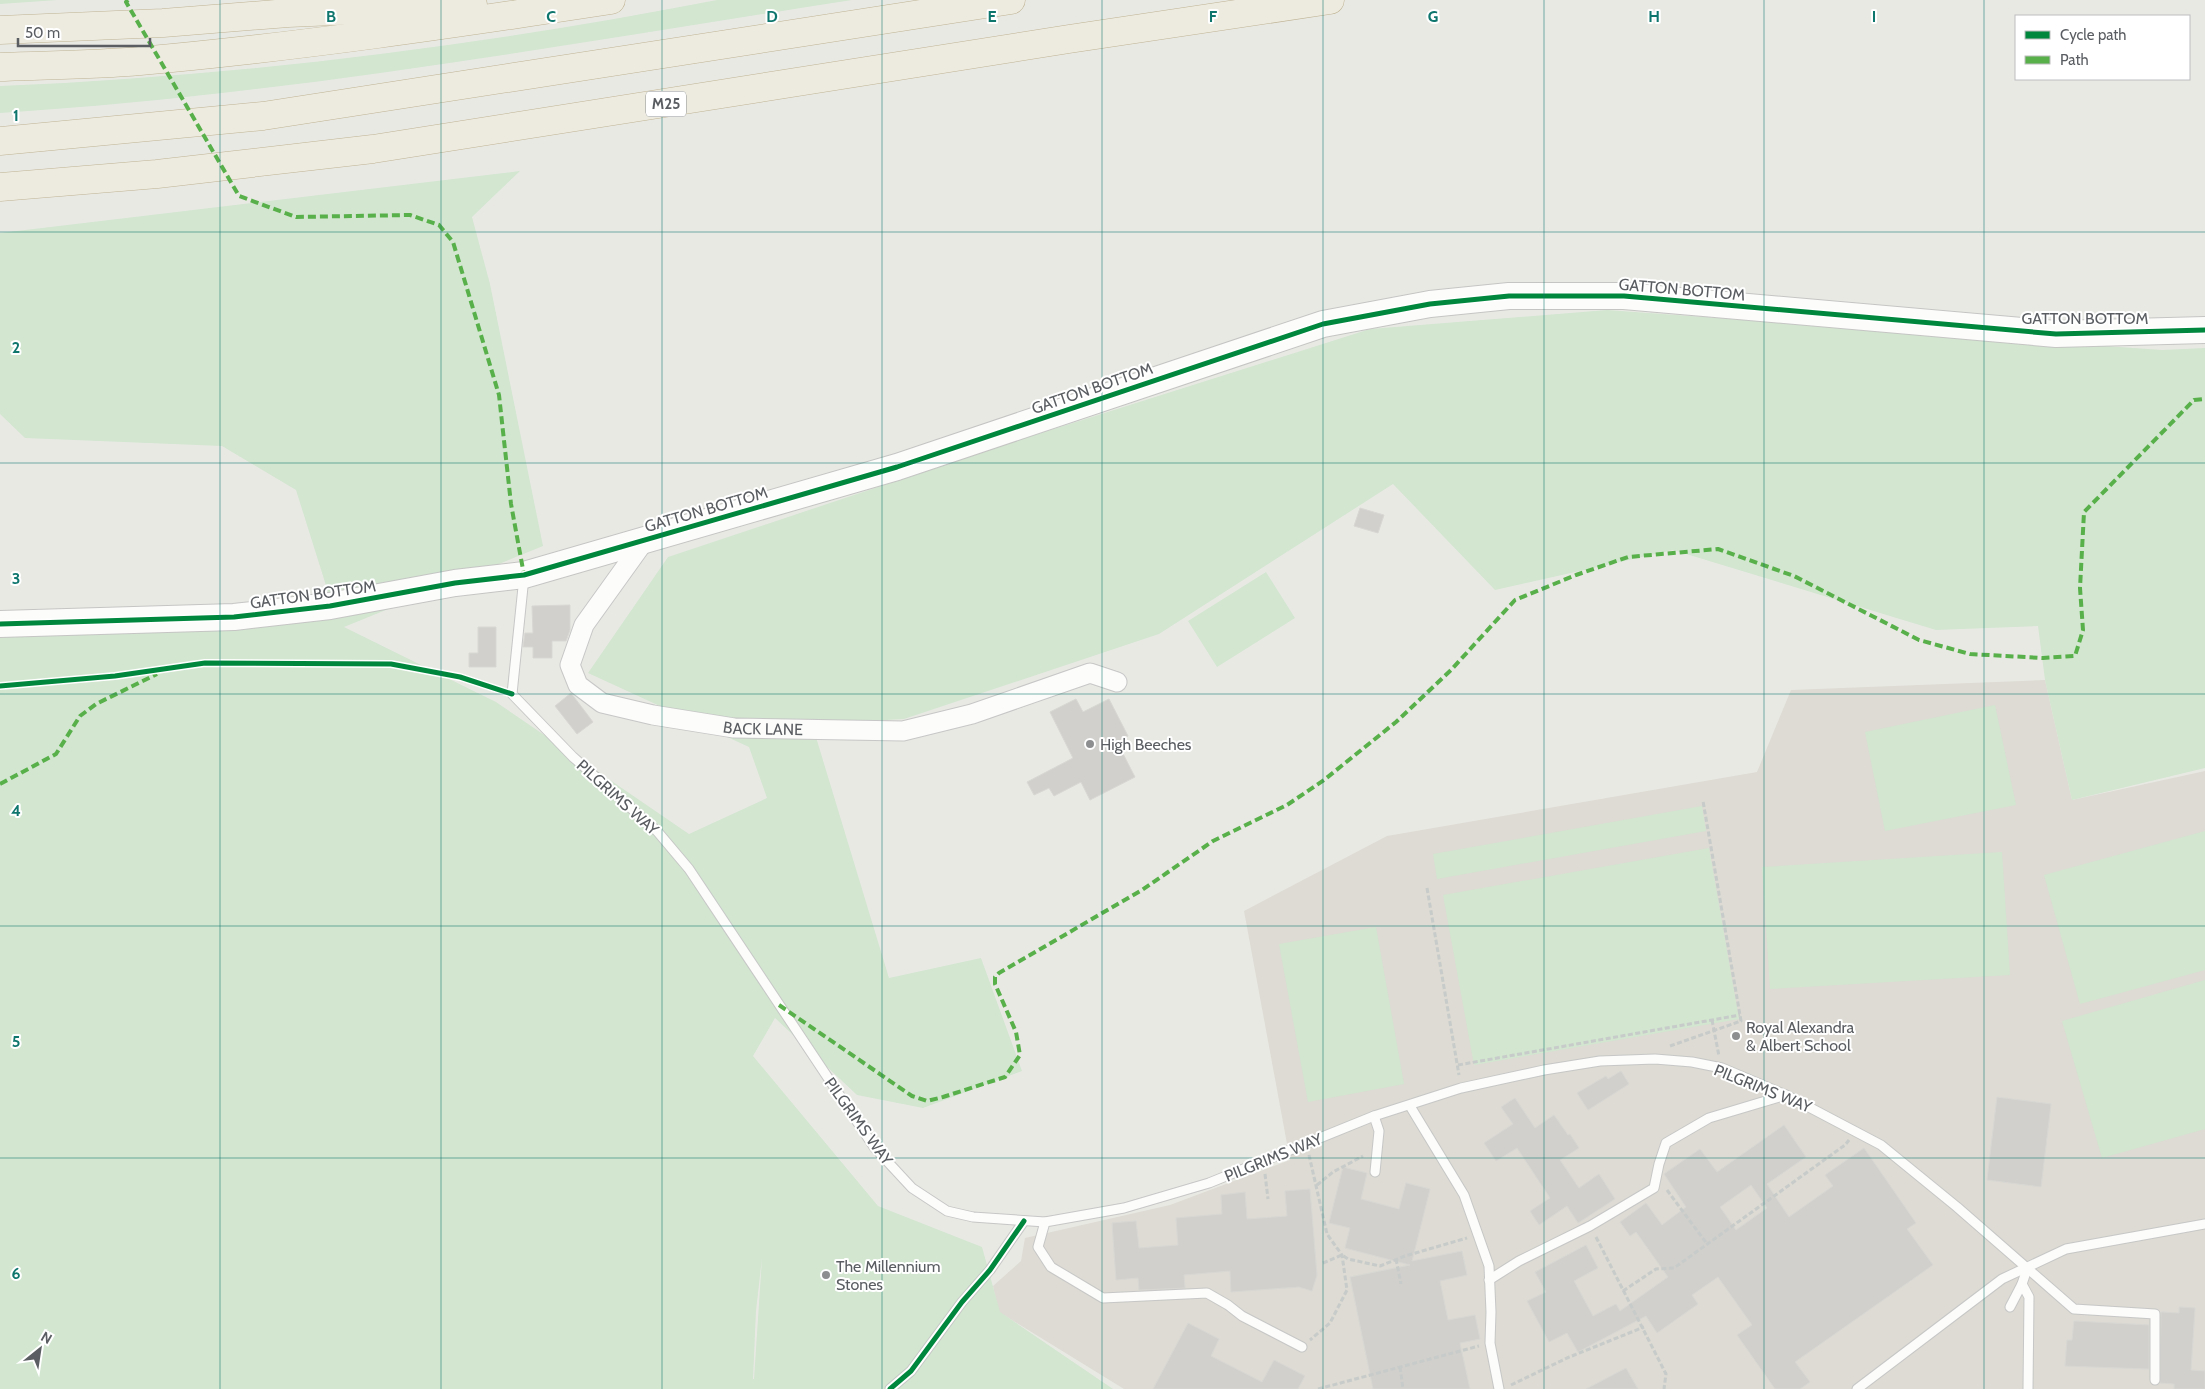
<svg xmlns="http://www.w3.org/2000/svg" width="2205" height="1389" viewBox="0 0 2205 1389" font-family="Cabin,sans-serif">
	<style>
		.education { fill: #dddbd3 }
		.green { fill: #d2e6d0; fill-rule: evenodd }
		.building { fill: #d1d0cd; stroke: #d8d7d3; fill-rule: evenodd }
		.lines { fill: none; stroke-linecap: round; stroke-linejoin: round }
		.lane-casing { stroke: #c6c7c6; stroke-width: 11 }
		.street-casing { stroke: #c6c7c6; stroke-width: 21 }
		.secondary-casing { stroke: #c5c6c4; stroke-width: 28 }
		.highway-casing { stroke: #bfb393; stroke-width: 29 }
		.path { stroke: #c7cbc9; stroke-width: 3; stroke-dasharray: 5 2.5; stroke-linecap: butt }
		.lane { stroke: #fcfcfb; stroke-width: 9 }
		.street { stroke: #fcfcfb; stroke-width: 19 }
		.secondary { stroke: #fcfcfb; stroke-width: 26 }
		.highway { stroke: #edebe0; stroke-width: 28 }
		.quiet { stroke: #58b04a; stroke-width: 4; stroke-dasharray: 8 4; stroke-linecap: butt }
		.cycleway-casing { stroke: #fff; stroke-width: 8 }
		.cycleway { stroke: #00873e; stroke-width: 5 }
		.grid { fill: none; stroke: #0f766e; stroke-width: 1; stroke-opacity: 0.55 }
		.poi-dot { fill: #8c8e8f; stroke: #fff; stroke-width: 2 }
		.labels { text-anchor: middle; stroke-width: 4; stroke-linejoin: round; paint-order: stroke }
		.shield { fill: #fff; stroke: #8c8e90; stroke-width: 1 }
		.shield-label { font-size: 15px; font-weight: bold; fill: #5a5d61 }
		.street-label { font-size: 16px; fill: #5a5d61; stroke: #fff }
		.poi-label { font-size: 16px; fill: #5a5d61; stroke: #fff; text-anchor: start }
		.grid-label { font-size: 16px; text-anchor: middle; font-weight: bold; fill: #0f766e; stroke: #fff; stroke-width: 4; stroke-linejoin: round; paint-order: stroke }
	</style>
	<rect width="100%" height="100%" fill="#e9e9e4"/>
	<polygon class="education" points="2045,680 2072,800 2205,771 2205,1389 1124,1389 999,1312 993,1286 1021,1261 1025,1238 1170,1205 1290,1160 1244,911 1387,836 1757,772 1791,690"/>
	<g class="green">
		<polygon points="0,0 58,0 0,4"/>
		<path d="M 717,0 L 852,0 C 568,44 287,95 0,113 L 0,86 C 241,76 480,46 717,0 Z"/>
		<path d="M 520,171 L 472,217 L 490,284 L 543,546 L 344,627 L 496,702 L 689,834 L 767,798 L 749,747 L 588,673 L 668,557 L 1013,442 L 1370,329 L 1607,310 L 2162,350 L 2205,348 L 2205,768 L 2072,800 L 2045,680 L 2038,626 L 1936,630 L 1673,550 L 1495,590 L 1393,484 L 1159,634 L 904,719 L 812,724 L 889,978 L 981,958 L 1022,1071 L 923,1108 L 857,1095 L 775,1018 L 753,1056 L 878,1206 L 982,1247 L 1000,1312 L 1113,1389 L 0,1389 L 0,635 L 334,611 L 296,490 L 222,446 L 25,438 L 0,414 L 0,233 ZM 762,1258 L 754,1379 L 753,1379 L 756,1311 Z"/>
		<polygon points="1266,572 1295,618 1217,667 1188,621"/>
		<polygon points="1995,705 2016,805 1885,831 1865,732"/>
		<polygon points="1702,806 1706,831 1437,879 1433,854"/>
		<polygon points="2205,831 2205,970 2080,1004 2044,875"/>
		<polygon points="1709,848 1739,1019 1474,1065 1443,895"/>
		<polygon points="2002,852 2010,975 1770,989 1762,867"/>
		<polygon points="1376,927 1404,1084 1308,1102 1279,944"/>
		<polygon points="2205,980 2205,1129 2102,1158 2062,1021"/>
	</g>
	<g class="building">
		<polygon points="1360,508 1384,515 1378,533 1354,526"/>
		<polygon points="570,605 570,630 566,641 552,641 552,658 533,658 533,647 523,647 525,633 533,633 532,606"/>
		<polygon points="478,627 496,627 496,667 469,667 469,653 478,653"/>
		<polygon points="571,693 593,722 577,734 555,706"/>
		<polygon points="1076,699 1083,712 1109,699 1128,736 1117,742 1135,777 1090,800 1081,782 1054,796 1049,788 1034,795 1027,782 1073,758 1050,712"/>
		<polygon points="1621,1071 1629,1084 1588,1110 1577,1093 1606,1076 1608,1079"/>
		<polygon points="1997,1097 2051,1104 2041,1187 1987,1180"/>
		<polygon points="1515,1098 1535,1128 1554,1115 1568,1135 1570,1134 1579,1148 1560,1160 1579,1188 1599,1174 1615,1199 1578,1223 1567,1206 1539,1225 1530,1211 1550,1198 1517,1148 1496,1161 1484,1143 1513,1124 1501,1107"/>
		<path d="M 1784,1125 L 1806,1157 L 1767,1184 L 1789,1217 L 1833,1186 L 1825,1175 L 1864,1148 L 1916,1223 L 1907,1229 L 1933,1265 L 1795,1362 L 1810,1382 L 1800,1389 L 1775,1389 L 1737,1335 L 1752,1325 L 1718,1277 L 1692,1295 L 1698,1304 L 1657,1333 L 1646,1316 L 1578,1352 L 1567,1333 L 1549,1342 L 1527,1301 L 1546,1292 L 1535,1272 L 1586,1245 L 1598,1268 L 1574,1281 L 1593,1316 L 1616,1304 L 1620,1311 L 1668,1277 L 1636,1232 L 1630,1236 L 1620,1222 L 1646,1203 L 1662,1225 L 1686,1207 L 1664,1174 L 1700,1149 L 1717,1172 ZM 1751,1185 L 1767,1208 L 1736,1230 L 1720,1207 Z"/>
		<polygon points="1343,1167 1367,1173 1361,1199 1399,1209 1406,1183 1430,1189 1412,1261 1462,1251 1467,1275 1440,1281 1448,1320 1475,1315 1480,1339 1460,1343 1470,1389 1373,1389 1350,1277 1410,1265 1345,1248 1350,1228 1329,1223"/>
		<polygon points="1310,1189 1317,1275 1312,1291 1299,1287 1231,1292 1230,1271 1184,1275 1185,1288 1139,1290 1138,1278 1116,1280 1112,1223 1136,1221 1139,1248 1178,1245 1176,1218 1222,1214 1221,1195 1245,1192 1247,1219 1287,1216 1285,1191"/>
		<polygon points="2179,1307 2195,1308 2191,1370 2205,1371 2205,1389 2174,1389 2174,1384 2160,1383 2161,1312 2179,1313"/>
		<polygon points="2074,1321 2149,1325 2149,1369 2065,1366 2067,1340 2072,1340"/>
		<polygon points="1188,1323 1219,1339 1211,1356 1262,1382 1274,1360 1305,1376 1298,1389 1153,1389"/>
		<polygon points="1626,1368 1638,1389 1586,1389"/>
	</g>
	<g class="lines">
		<g class="lane-casing">
			<g id="lane">
				<polyline points="524,577 512,694 573,757 657,831 689,869 874,1147 912,1188 947,1211 973,1217 1045,1222 1124,1208 1209,1183 1374,1116 1461,1088 1544,1070 1600,1061 1655,1059 1692,1062 1722,1068 1786,1095 1881,1145 1957,1207 2074,1309 2155,1314 2155,1380"/>
				<polyline points="1410,1106 1464,1195 1489,1266 1491,1312 1490,1343 1499,1389"/>
				<polyline points="1374,1116 1379,1131 1375,1172"/>
				<polyline points="1045,1222 1038,1247 1051,1267 1103,1298 1207,1293 1228,1305 1242,1316 1302,1347"/>
				<polyline points="2027,1269 2022,1284 2029,1297 2028,1389"/>
				<polyline points="1489,1280 1519,1261 1590,1226 1654,1188 1659,1164 1666,1143 1709,1118 1786,1095"/>
				<polyline points="2010,1307 2022,1284"/>
				<polyline points="890,1389 911,1371 962,1302 990,1270 1024,1221"/>
				<polyline points="1857,1389 2002,1279 2066,1249 2205,1224"/>
			</g>
		</g>
		<g class="street-casing">
			<g id="street">
				<path id="s1" d="M 645,540 L 584,625 L 570,665 L 578,685 L 602,703 L 653,715 L 734,728 L 903,731 L 972,714 L 1090,673 L 1117,682"/>
			</g>
		</g>
		<g class="secondary-casing">
			<polyline id="secondary" points="0,624 234,617 330,606 455,583 524,575 897,467 1323,324 1430,304 1509,296 1624,296 2056,334 2205,330"/>
		</g>
		<g class="highway-casing">
			<g id="highway">
				<polyline points="0,30 163,23 288,13 473,5"/>
				<path d="M 0,67 C 46,65 93,65 140,61 C 297,47 454,24 611,0"/>
				<polyline points="0,141 263,116 1011,0"/>
				<polyline points="0,187 157,174 373,149 1069,39 1330,0"/>
			</g>
		</g>
		<g class="path">
			<polyline points="1427,888 1459,1075"/>
			<polyline points="1712,1020 1719,1056"/>
			<polyline points="1670,1046 1741,1021 1703,801"/>
			<polyline points="1458,1065 1740,1015"/>
			<polyline points="1309,1155 1327,1234 1342,1255 1347,1290 1330,1323 1310,1340"/>
			<polyline points="1265,1174 1268,1199"/>
			<polyline points="1317,1185 1333,1172 1363,1156"/>
			<polyline points="1667,1190 1707,1244"/>
			<polyline points="1596,1237 1666,1374 1664,1389"/>
			<polyline points="1396,1259 1401,1284"/>
			<polyline points="1323,1263 1342,1255 1348,1259 1380,1266 1405,1256 1467,1238"/>
			<polyline points="1623,1291 1656,1269 1674,1268 1845,1145 1849,1140"/>
			<polyline points="1400,1367 1403,1389"/>
			<polyline points="1511,1385 1567,1358 1644,1327"/>
			<polyline points="1318,1389 1479,1346"/>
		</g>
		<use href="#lane" class="lane"/>
		<use href="#street" class="street"/>
		<use href="#secondary" class="secondary"/>
		<use href="#highway" class="highway"/>
		<g class="quiet">
			<polyline points="128,0 126,2 239,196 296,217 410,215 439,225 453,242 499,395 511,504 524,575"/>
			<polyline points="0,784 56,754 80,716 96,704 157,674"/>
			<polyline points="779,1005 912,1096 927,1101 943,1097 1005,1077 1020,1055 1016,1032 995,984 995,977 999,973 1142,890 1213,841 1287,805 1324,780 1396,722 1451,670 1515,600 1576,575 1628,557 1718,549 1794,576 1919,640 1970,654 2043,658 2075,656 2083,630 2080,588 2084,512 2194,400 2205,399"/>
		</g>
		<g class="cycleway-casing">
			<g id="cycleway">
				<polyline points="0,624 234,617 330,606 455,583 524,575 897,467 1323,324 1430,304 1509,296 1624,296 2056,334 2205,330"/>
				<polyline points="0,686 115,676 205,663 391,664 460,677 512,694"/>
				<polyline points="890,1389 911,1371 962,1302 990,1270 1024,1221"/>
			</g>
		</g>
		<use href="#cycleway" class="cycleway"/>
	</g>
	<path class="grid" d="M 220,0 L 220,1389M 441,0 L 441,1389M 662,0 L 662,1389M 882,0 L 882,1389M 1102,0 L 1102,1389M 1323,0 L 1323,1389M 1544,0 L 1544,1389M 1764,0 L 1764,1389M 1984,0 L 1984,1389M 0,232 L 2205,232M 0,463 L 2205,463M 0,694 L 2205,694M 0,926 L 2205,926M 0,1158 L 2205,1158"/>
	<g class="poi-dot">
		<circle cx="1090" cy="744" r="5"/>
		<circle cx="1736" cy="1036" r="5"/>
		<circle cx="826" cy="1275" r="5"/>
	</g>
	<g class="labels">
		<rect class="shield" x="646" y="91.5" width="40" height="25" rx="4"/>
		<g class="shield-label">
			<text x="666" y="109">M25</text>
		</g>
		<g class="street-label">
			<text transform="translate(1682 289) rotate(5)" y="6">GATTON BOTTOM</text>
			<text x="2085" y="324">GATTON BOTTOM</text>
			<text transform="translate(1092 388) rotate(-19)" y="6">GATTON BOTTOM</text>
			<text transform="translate(706 509) rotate(-16)" y="6">GATTON BOTTOM</text>
			<text transform="translate(313 594) rotate(-8)" y="6">GATTON BOTTOM</text>
			<text dy="6" stroke="none"><textPath href="#s1" startOffset="362">BACK LANE</textPath></text>
			<text transform="translate(618 797) rotate(42)" y="6">PILGRIMS WAY</text>
			<text transform="translate(1763 1088) rotate(22)" y="6">PILGRIMS WAY</text>
			<text transform="translate(859 1121) rotate(54)" y="6">PILGRIMS WAY</text>
			<text transform="translate(1273 1157) rotate(-22)" y="6">PILGRIMS WAY</text>
		</g>
		<g class="poi-label">
			<text x="1100" y="750">High Beeches</text>
			<text x="1746" y="1033">Royal Alexandra<tspan x="1746" dy="18">&amp; Albert School</tspan></text>
			<text x="836" y="1272">The Millennium<tspan x="836" dy="18">Stones</tspan></text>
		</g>
	</g>
	<g class="grid-label">
		<text x="331" y="22">B</text>
		<text x="551" y="22">C</text>
		<text x="772" y="22">D</text>
		<text x="992" y="22">E</text>
		<text x="1213" y="22">F</text>
		<text x="1433" y="22">G</text>
		<text x="1654" y="22">H</text>
		<text x="1874" y="22">I</text>
		<text x="16" y="121">1</text>
		<text x="16" y="353">2</text>
		<text x="16" y="584">3</text>
		<text x="16" y="816">4</text>
		<text x="16" y="1047">5</text>
		<text x="16" y="1279">6</text>
	</g>
	<rect x="2015" y="15" width="175" height="65" fill="#ffffff" stroke="#bdbec0"/>
	<rect x="2025" y="31" width="25" height="8" fill="#00873e" stroke="#bdbec0"/>
	<text x="2060" y="40" font-size="15" fill="#5a5d61">Cycle path</text>
	<rect x="2025" y="56" width="25" height="8" fill="#58b04a" stroke="#bdbec0"/>
	<text x="2060" y="65" font-size="15" fill="#5a5d61">Path</text>
	<g transform="translate(40 1349) rotate(30)" stroke="#ffffff" stroke-width="4" paint-order="stroke">
	<path d="M0-4L9 19L0 12L-9 19Z" fill="#5a5d61"/>
	<text y="-8" font-size="14" font-weight="bold" text-anchor="middle" fill="#5a5d61">N</text>
	</g>
	<path d="M18 38v8h132v-8" fill="none" stroke="#5a5d61" stroke-width="2.5"/>
	<text x="25" y="38" font-size="15" fill="#5a5d61" stroke="#ffffff" stroke-width="4" paint-order="stroke">50 m</text>
</svg>
